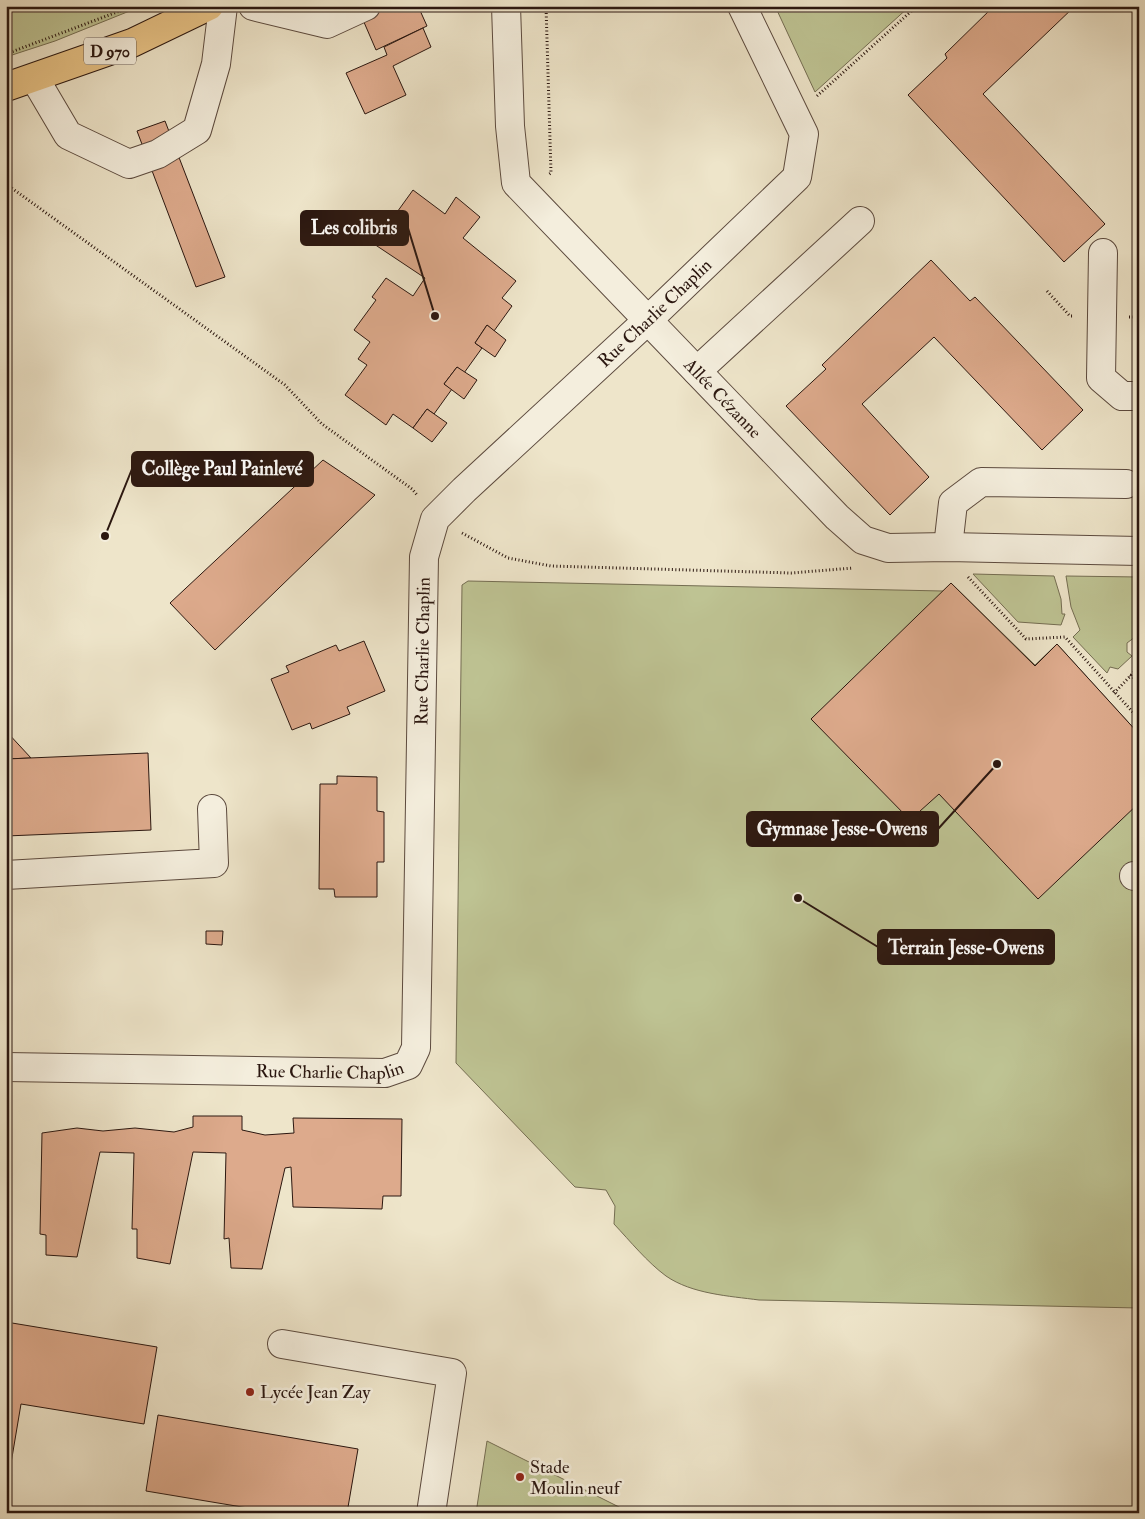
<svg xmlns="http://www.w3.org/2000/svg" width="1145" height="1519" viewBox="0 0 1145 1519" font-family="'IM FELL Double Pica',serif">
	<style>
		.green { fill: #bec393; stroke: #746d52 }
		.building { fill: #ddaa8c; stroke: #2b1710 }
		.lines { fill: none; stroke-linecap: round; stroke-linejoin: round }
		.minor-casing { stroke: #5c4a3e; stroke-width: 30 }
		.major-casing { stroke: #2b1710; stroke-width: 30 }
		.path { stroke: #2b1710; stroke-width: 3; stroke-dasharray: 1 2.5; stroke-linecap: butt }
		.minor { stroke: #f4eedd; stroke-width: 28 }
		.major { stroke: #e7c285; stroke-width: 28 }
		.poi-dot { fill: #8f2418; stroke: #f4eedd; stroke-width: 2 }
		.labels { text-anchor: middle; stroke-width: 5; stroke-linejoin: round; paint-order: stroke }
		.shield { fill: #f4eedd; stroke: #67584e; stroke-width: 1 }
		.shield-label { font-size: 16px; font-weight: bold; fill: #2b1710 }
		.street-label { font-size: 18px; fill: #2b1710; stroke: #f4eedd }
		.poi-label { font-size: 18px; fill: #2b1710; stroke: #f4eedd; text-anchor: start }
		.leader { fill: none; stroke: #2b1710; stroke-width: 2 }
		.callout-dot { fill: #2b1710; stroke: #f4eedd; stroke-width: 2 }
		.callout { fill: #2b1710; stroke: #2b1710; stroke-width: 2 }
		.callout-label { font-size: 19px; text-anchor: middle; font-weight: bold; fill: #fff }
	</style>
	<rect width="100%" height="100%" fill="#eee5ca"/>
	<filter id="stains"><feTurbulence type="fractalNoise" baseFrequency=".004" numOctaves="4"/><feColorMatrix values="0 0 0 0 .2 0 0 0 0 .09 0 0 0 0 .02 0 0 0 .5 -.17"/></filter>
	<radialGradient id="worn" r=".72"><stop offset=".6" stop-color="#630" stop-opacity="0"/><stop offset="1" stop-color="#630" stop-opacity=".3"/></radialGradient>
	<g class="green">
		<polygon points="6,6 142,6 55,41 6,57"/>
		<polygon points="775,6 910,6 815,92"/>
		<polygon points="973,574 1054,576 1061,599 1062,614 1065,614 1061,625 1018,622"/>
		<polygon points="1066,576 1139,577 1139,634 1127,643 1127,652 1132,656 1118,669 1110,667 1107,673 1073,637 1080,630 1071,607"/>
		<path d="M 468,581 L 943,591 L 951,583 L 1035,665 L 1057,644 L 1139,734 L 1139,1308 L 759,1300 C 729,1296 692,1294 666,1276 C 647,1262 630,1241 614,1224 L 615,1206 L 606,1190 L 575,1187 L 456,1063 L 462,585 Z"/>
		<polygon points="487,1441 631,1513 476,1513"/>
	</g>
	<g class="building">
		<polygon points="357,6 418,6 427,26 376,50"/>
		<polygon points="994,6 1075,6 983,94 1105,224 1064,262 908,95 947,58 945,54"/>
		<polygon points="423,28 431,47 393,66 406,95 365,114 346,73 387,55 384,47"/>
		<polygon points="165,121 225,277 196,287 137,131"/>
		<polygon points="413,190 445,214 456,197 480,217 463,238 516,281 502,298 512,306 494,331 487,325 475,343 482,348 464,373 457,367 444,384 452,389 434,414 427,409 413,428 393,414 386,425 345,395 367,365 358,359 370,342 354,330 376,300 372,297 386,278 413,296 425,278 374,244"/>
		<polygon points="931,260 970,301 975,297 1083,410 1042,450 934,337 862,404 929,477 890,515 786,406 826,369 822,365"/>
		<polygon points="487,325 506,340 495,357 475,343"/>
		<polygon points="457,367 477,380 464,399 444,384"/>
		<polygon points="427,409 447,423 432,442 413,428"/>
		<polygon points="323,460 375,495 215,650 170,603"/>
		<polygon points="951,583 1035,666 1057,644 1139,734 1139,803 1038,899 939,794 910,820 811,719"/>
		<polygon points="364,641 385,691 347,707 350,714 312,729 310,723 292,730 271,679 289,672 286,666 336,645 339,651"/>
		<polygon points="6,731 31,758 6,759"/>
		<polygon points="148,753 151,830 6,836 6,759"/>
		<polygon points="337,776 377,777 377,811 384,812 384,862 377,862 377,897 335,897 334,889 319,889 320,784 337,784"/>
		<polygon points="206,931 223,931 222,945 206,944"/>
		<polygon points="193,1116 242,1116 242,1130 265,1135 294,1133 293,1118 402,1119 401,1196 383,1196 382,1209 293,1207 291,1167 285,1168 262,1269 231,1268 229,1238 224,1239 226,1153 193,1152 170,1264 137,1258 137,1229 132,1229 134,1153 100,1152 77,1257 46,1255 46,1235 40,1234 42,1133 77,1128 103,1131 135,1128 174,1132 193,1127"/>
		<polygon points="6,1322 157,1347 144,1424 21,1404 6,1493"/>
		<polygon points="158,1415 358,1449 347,1513 278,1513 146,1491"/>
	</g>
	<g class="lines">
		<g class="minor-casing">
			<g id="minor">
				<polyline points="253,6 327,24 366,6"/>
				<path id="s1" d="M 506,6 L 510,126 L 516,183 L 837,517 L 863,540 L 888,548 L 948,547 L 1139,551"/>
				<polyline points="35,79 68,135 129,164 158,154 197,130 216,64 223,6"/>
				<polyline points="1103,253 1101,378 1122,396 1139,396"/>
				<polyline points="697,371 860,221"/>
				<polyline points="948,547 953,503 981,482 1126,484"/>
				<polyline points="6,875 214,863 212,809"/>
				<polyline points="1134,876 1139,876"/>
				<path id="s2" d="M 6,1067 L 385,1073 L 408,1065 L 416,1048 L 424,557 L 435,519 L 464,490 L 648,320 L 797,177 L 804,134 L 742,6"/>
				<polyline points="282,1344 452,1373 431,1513"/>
			</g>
		</g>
		<g class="major-casing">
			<polyline id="major" points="6,87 132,43 209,6"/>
		</g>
		<g class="path">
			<polyline points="116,6 122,12"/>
			<polyline points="546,6 551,173 548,175"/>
			<polyline points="6,54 133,6"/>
			<polyline points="817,96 917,6"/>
			<polyline points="6,184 285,385 322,424 412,489 418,496"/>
			<polyline points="1047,291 1070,316 1073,316"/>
			<polyline points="1129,317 1139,317"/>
			<polyline points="462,533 508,558 551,566 791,573 853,568"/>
			<polyline points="968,577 1026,639 1065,637 1139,719"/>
			<polyline points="1130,675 1139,682"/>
			<polyline points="1114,693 1139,667"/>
		</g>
		<use href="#minor" class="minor"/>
		<use href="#major" class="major"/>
	</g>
	<g class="poi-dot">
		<circle cx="250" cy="1392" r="5"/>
		<circle cx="520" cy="1477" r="5"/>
	</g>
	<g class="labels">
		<rect class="shield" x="84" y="37.5" width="52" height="27" rx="4"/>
		<g class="shield-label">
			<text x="110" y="57">D 970</text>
		</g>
		<g class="street-label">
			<text dy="6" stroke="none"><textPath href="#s2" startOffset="1254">Rue Charlie Chaplin</textPath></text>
			<text dy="6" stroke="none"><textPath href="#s1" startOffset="476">Allée Cézanne</textPath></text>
			<text dy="6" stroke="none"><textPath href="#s2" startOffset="819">Rue Charlie Chaplin</textPath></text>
			<text dy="6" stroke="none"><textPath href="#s2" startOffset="324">Rue Charlie Chaplin</textPath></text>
		</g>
		<g class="poi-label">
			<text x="260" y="1398">Lycée Jean Zay</text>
			<text x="530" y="1473">Stade<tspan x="530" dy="21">Moulin neuf</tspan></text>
		</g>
	</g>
	<path class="leader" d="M435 316L408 228M105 536L132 469M997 764L938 829M798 898L878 947"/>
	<g class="callout-dot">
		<circle cx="435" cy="316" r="5"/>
		<circle cx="105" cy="536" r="5"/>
		<circle cx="997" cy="764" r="5"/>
		<circle cx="798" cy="898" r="5"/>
	</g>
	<g class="callout">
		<rect x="301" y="211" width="107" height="34" rx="5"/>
		<rect x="132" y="452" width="181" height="34" rx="5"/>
		<rect x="747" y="812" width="191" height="34" rx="5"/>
		<rect x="878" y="930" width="176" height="34" rx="5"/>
	</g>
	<g class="callout-label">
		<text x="354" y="234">Les colibris</text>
		<text x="222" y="475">Collège Paul Painlevé</text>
		<text x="842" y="835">Gymnase Jesse-Owens</text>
		<text x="966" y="954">Terrain Jesse-Owens</text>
	</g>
	<rect width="1145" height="1519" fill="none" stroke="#eee5ca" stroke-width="25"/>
	<rect x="8" y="8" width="1130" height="1504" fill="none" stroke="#2b1710" stroke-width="2.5"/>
	<rect x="12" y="12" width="1120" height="1494" fill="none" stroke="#2b1710"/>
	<rect width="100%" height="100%" filter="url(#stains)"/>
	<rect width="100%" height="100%" fill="url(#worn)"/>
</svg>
